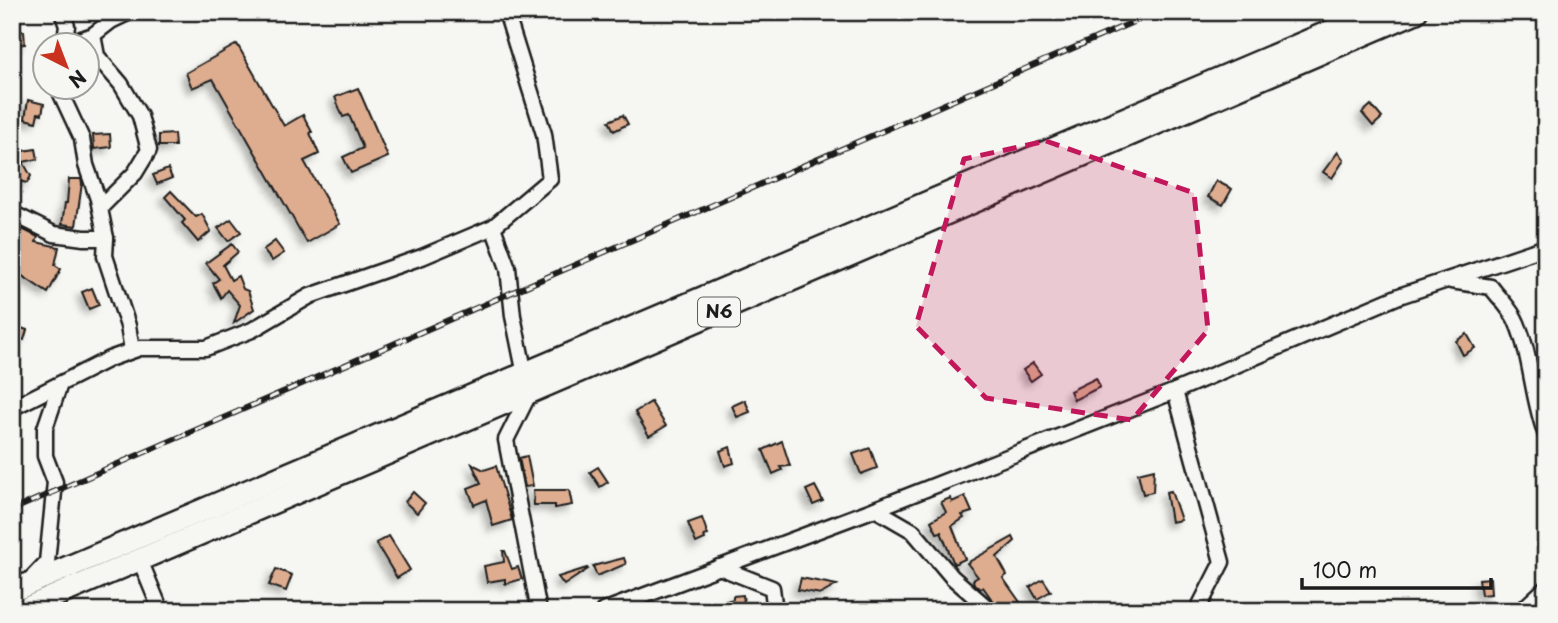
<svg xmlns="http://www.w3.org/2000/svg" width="1558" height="623" viewBox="0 0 1558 623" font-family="'Playpen Sans',sans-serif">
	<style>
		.building { fill: #dead90; stroke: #1c1c1c; stroke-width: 2; filter: url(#shadow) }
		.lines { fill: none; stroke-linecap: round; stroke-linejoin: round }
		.minor-casing { stroke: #1c1c1c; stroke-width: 19 }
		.highway-casing { stroke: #1c1c1c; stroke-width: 26 }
		.minor { stroke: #f6f6f2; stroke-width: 14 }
		.highway { stroke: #f6f6f2; stroke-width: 21 }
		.rail-casing { stroke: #1c1c1c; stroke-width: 6 }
		.rail { stroke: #f6f6f2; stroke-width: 3.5; stroke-dasharray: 10; stroke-linecap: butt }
		.marked { fill: #c2185b; fill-opacity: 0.2; stroke: #c2185b; stroke-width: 5; stroke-dasharray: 14 9; stroke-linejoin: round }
		.labels { text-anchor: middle; stroke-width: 5; stroke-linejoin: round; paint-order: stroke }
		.shield { fill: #f6f6f2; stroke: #5d5d5c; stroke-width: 2 }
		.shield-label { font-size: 18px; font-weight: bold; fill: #1c1c1c }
	</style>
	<defs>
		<filter id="shadow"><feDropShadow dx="-5" dy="5" stdDeviation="3.5" flood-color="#0004"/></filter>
	</defs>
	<rect width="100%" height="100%" fill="#f6f6f2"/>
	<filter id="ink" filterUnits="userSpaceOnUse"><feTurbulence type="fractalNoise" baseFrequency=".0143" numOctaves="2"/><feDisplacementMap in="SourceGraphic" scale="14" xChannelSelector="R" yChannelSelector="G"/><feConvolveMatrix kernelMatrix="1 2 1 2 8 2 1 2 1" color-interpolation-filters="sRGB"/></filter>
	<g filter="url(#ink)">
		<g class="building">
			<polygon points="24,31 25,44 13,45 12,32"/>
			<polygon points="237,44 284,126 303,115 312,132 310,133 319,154 304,161 340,224 307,243 213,79 192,88 186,73"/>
			<polygon points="358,88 388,157 351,173 343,157 363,148 349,115 343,117 335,97"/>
			<polygon points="28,100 44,104 42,114 38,113 36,122 25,119"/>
			<polygon points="1371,105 1382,118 1373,126 1362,113"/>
			<polygon points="623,115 628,124 614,131 609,121"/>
			<polygon points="110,134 111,147 94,149 93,135"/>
			<polygon points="174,134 175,146 159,146 159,135"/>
			<polygon points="12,144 17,152 36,149 38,159 23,162 31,176 27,183 19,181 20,168 12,165"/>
			<polygon points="1338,152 1344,160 1332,178 1323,172"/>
			<polygon points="168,169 172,178 157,184 153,175"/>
			<polygon points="69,179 81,179 82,183 76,226 62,224 65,203 67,203"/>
			<polygon points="1216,181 1232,189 1223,205 1208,197"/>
			<polygon points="171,191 196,217 202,214 211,231 198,242 182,223 185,220 165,197"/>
			<polygon points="231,219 241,232 228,241 218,228"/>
			<polygon points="14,225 38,237 36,242 59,247 55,265 61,269 48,293 12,269"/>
			<polygon points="275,241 284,253 272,261 263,250"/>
			<polygon points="232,244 238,252 223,265 231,280 238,276 243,289 248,291 254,309 234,323 240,305 227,290 221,298 213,283 219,279 206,263"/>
			<polygon points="92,288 99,305 89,309 82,292"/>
			<polygon points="12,325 27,330 24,340 12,336"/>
			<polygon points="1467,334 1475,348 1463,355 1456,341"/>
			<polygon points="1033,363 1041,374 1031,381 1023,370"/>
			<polygon points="1096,378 1100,387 1074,400 1070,391"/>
			<polygon points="745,400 750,412 737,417 732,406"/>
			<polygon points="651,402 666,426 649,436 635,412"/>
			<polygon points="782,441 790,466 780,467 782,470 773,474 763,450"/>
			<polygon points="730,447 734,463 725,466 720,451"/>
			<polygon points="870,448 877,468 861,474 853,454"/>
			<polygon points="527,456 533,486 525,487 519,458"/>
			<polygon points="472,464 484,470 496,466 512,520 493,526 486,500 474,505 468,488 481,483"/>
			<polygon points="598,467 608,482 600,487 590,472"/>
			<polygon points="1154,469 1153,492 1143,494 1138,473"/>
			<polygon points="815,486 823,501 813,505 806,490"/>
			<polygon points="533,490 569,490 572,505 555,508 555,505 534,505"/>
			<polygon points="1171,491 1181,520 1171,522 1166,492"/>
			<polygon points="413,492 425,503 417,513 405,502"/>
			<polygon points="965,496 972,512 962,515 964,518 952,526 965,559 954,564 941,532 937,533 931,521 946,512 941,502 950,498 952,502"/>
			<polygon points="702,518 708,535 704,536 705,539 696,543 688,523"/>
			<polygon points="389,536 410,570 397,578 376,543"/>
			<polygon points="1013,537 1015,541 997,557 1007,575 1003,578 1020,602 1007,611 1000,611 983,587 980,589 974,584 973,580 978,577 967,563"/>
			<polygon points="503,551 505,551 512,569 518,567 522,579 505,584 505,579 487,582 484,566 504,562"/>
			<polygon points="624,558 626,564 597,576 593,566"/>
			<polygon points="587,568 588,569 564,585 558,577"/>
			<polygon points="276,569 292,575 286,591 269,585"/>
			<polygon points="801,578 837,585 821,594 798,590"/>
			<polygon points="1490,578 1491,594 1481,595 1479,579"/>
			<polygon points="1043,579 1051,591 1037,599 1030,587"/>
			<polygon points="743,595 745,611 703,611 703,609 733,599 733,596"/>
		</g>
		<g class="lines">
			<g class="minor-casing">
				<g id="minor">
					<polyline points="62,12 67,26 64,46"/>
					<polyline points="64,45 93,35"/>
					<polyline points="61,88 61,94 82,139 86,165 98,199 106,238"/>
					<polyline points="100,208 135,173 149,150 140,116 121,84 97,56 93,35 111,21 130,12"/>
					<polyline points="12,213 54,234 84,238 106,238 105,256 128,326 132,350"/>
					<polyline points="493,227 508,268 513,316 529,394 506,440 539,611"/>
					<path d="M 1451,281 L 1491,287 C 1499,298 1512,310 1517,323 C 1532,358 1532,399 1546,435"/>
					<polyline points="1175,391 1222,562 1197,611"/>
					<polyline points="12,408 109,359 140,348 206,348 252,330 310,296 422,257 493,227 550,179 544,134 506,12"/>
					<polyline points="875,509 913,531 952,577 991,611"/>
					<polyline points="140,560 161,611"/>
					<polyline points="719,567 772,588 775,611"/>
					<polyline points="29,581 47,562 55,482 45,456 45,428 60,384"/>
					<polyline points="603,611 875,509 1175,391 1399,296 1546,247"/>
					<polyline points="1521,611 1546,588"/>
				</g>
			</g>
			<g class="highway-casing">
				<g id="highway">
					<polyline points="12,591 1376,12"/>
					<polyline points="20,611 1416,12"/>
				</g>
			</g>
			<use href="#minor" class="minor"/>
			<use href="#highway" class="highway"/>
			<g class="rail-casing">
				<polyline id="rail" points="12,510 1156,12"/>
			</g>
			<use href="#rail" class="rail"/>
		</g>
	</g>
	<path class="marked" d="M 1046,141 L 1194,193 L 1208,330 L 1132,420 L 986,398 L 916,326 L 964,159 Z"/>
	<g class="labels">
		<rect class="shield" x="698" y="297.5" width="42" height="29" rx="5"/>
		<g class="shield-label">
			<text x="719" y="318">N6</text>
		</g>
	</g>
	<rect width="1558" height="623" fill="none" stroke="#f6f6f2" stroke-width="42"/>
	<rect x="21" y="21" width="1516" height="581" fill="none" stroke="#1c1c1c" stroke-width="2.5" filter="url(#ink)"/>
	<g transform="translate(66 66) rotate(138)"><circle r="33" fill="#f6f6f2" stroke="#9f9f9c" stroke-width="2"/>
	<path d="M0-5L12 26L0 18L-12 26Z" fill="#c8321e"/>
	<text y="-10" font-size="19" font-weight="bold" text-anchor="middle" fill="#1c1c1c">N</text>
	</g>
	<path d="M1302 578v10h189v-10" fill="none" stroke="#1c1c1c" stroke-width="3.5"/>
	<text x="1313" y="578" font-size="21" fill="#1c1c1c" stroke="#f6f6f2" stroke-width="5" paint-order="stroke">100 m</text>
</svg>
